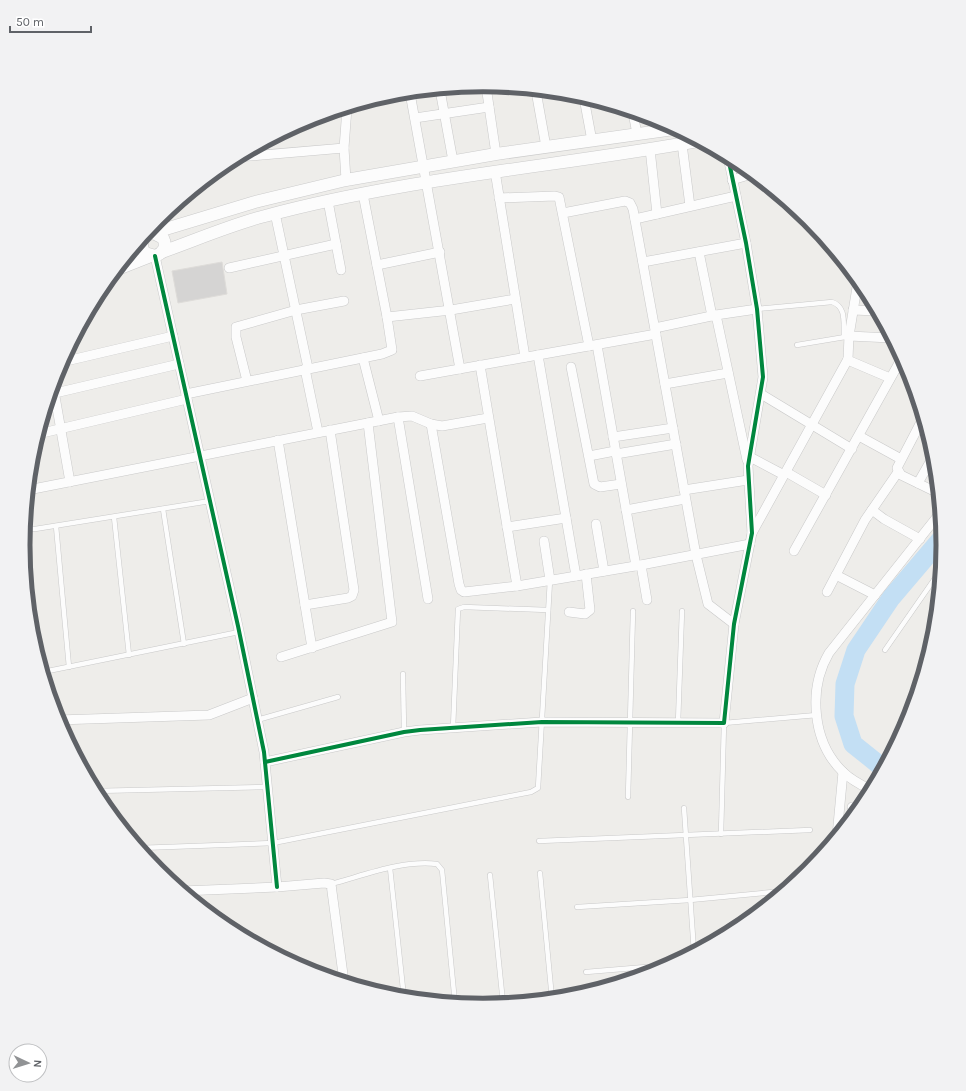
<svg xmlns="http://www.w3.org/2000/svg" width="966" height="1091" viewBox="0 0 966 1091" font-family="Karla,sans-serif">
	<style>
		.lines { fill: none; stroke-linecap: round; stroke-linejoin: round }
		.river { stroke: #c3dff4; stroke-width: 19 }
		.building { fill: #d5d4d3; stroke: #dedcd9 }
		.lane-casing { stroke: #c9c9c9; stroke-width: 5.5 }
		.street-casing { stroke: #c9c9c9; stroke-width: 10 }
		.secondary-casing { stroke: #cbcbcb; stroke-width: 13 }
		.lane { stroke: #fcfcfc; stroke-width: 4.5 }
		.street { stroke: #fcfcfc; stroke-width: 9 }
		.secondary { stroke: #fcfcfc; stroke-width: 12 }
		.cycleway-casing { stroke: #fff; stroke-width: 6 }
		.cycleway { stroke: #00873e; stroke-width: 4 }
		.rim { fill: none; stroke: #5f6267; stroke-width: 5 }
	</style>
	<rect width="100%" height="100%" fill="#eeedea"/>
	<g class="lines">
		<polyline class="river" points="883,768 853,744 844,716 845,684 856,650 891,598 942,538"/>
	</g>
	<polygon class="building" points="222,262 227,294 178,303 172,271"/>
	<g class="lines">
		<g class="lane-casing">
			<g id="lane">
				<path d="M 757,309 L 832,302 C 847,307 843,323 844,337"/>
				<polyline points="797,345 845,337"/>
				<polyline points="163,509 184,644"/>
				<polyline points="114,517 129,655"/>
				<polyline points="56,526 69,667"/>
				<polyline points="25,529 35,529 210,501"/>
				<polyline points="885,650 940,571"/>
				<polyline points="43,672 239,632"/>
				<polyline points="403,674 404,732"/>
				<polyline points="257,720 338,697"/>
				<polyline points="678,723 682,611"/>
				<polyline points="453,728 458,609 464,607 548,610"/>
				<polyline points="95,791 267,787"/>
				<polyline points="628,797 633,611"/>
				<polyline points="684,808 694,952"/>
				<polyline points="721,834 724,723 817,715"/>
				<polyline points="539,841 810,830"/>
				<polyline points="139,848 273,843 531,792 538,788 550,580"/>
				<polyline points="390,868 404,998"/>
				<polyline points="540,873 552,999"/>
				<polyline points="490,875 503,1003"/>
				<path d="M 331,884 C 365,875 402,860 437,864 L 442,870 L 455,1003"/>
				<polyline points="577,907 690,900 784,891"/>
				<polyline points="586,972 670,965"/>
			</g>
		</g>
		<g class="street-casing">
			<g id="street">
				<polyline points="486,86 496,154"/>
				<polyline points="440,90 453,161"/>
				<polyline points="536,91 546,147"/>
				<polyline points="410,93 460,369"/>
				<polyline points="584,98 592,141"/>
				<polyline points="633,113 637,134"/>
				<polyline points="415,118 489,107"/>
				<polyline points="682,144 690,206"/>
				<polyline points="650,149 657,214"/>
				<polyline points="238,157 344,148"/>
				<polyline points="495,171 525,357"/>
				<polyline points="346,180 344,148 347,108"/>
				<polyline points="732,180 752,174"/>
				<polyline points="499,198 555,196 559,197 589,346"/>
				<polyline points="328,201 341,270"/>
				<polyline points="172,209 175,208 184,199"/>
				<polyline points="275,213 308,368"/>
				<polyline points="563,213 625,201 630,203 633,209 696,555 708,604 734,624"/>
				<polyline points="635,219 736,196"/>
				<polyline points="699,252 712,316"/>
				<polyline points="155,256 238,626 264,752 277,887"/>
				<polyline points="643,262 746,243"/>
				<polyline points="377,265 440,252"/>
				<polyline points="229,268 336,244"/>
				<polyline points="858,281 849,336 848,359 850,361 890,378"/>
				<polyline points="853,310 877,311"/>
				<polyline points="716,315 747,460"/>
				<polyline points="387,317 451,310 515,299"/>
				<polyline points="655,328 716,315 757,309"/>
				<polyline points="849,336 891,338"/>
				<polyline points="597,345 636,566"/>
				<polyline points="538,355 576,576"/>
				<polyline points="363,358 379,421"/>
				<polyline points="62,362 173,336"/>
				<polyline points="480,365 517,586"/>
				<polyline points="571,367 594,484 600,487 621,484"/>
				<polyline points="305,369 318,432"/>
				<polyline points="420,376 656,334"/>
				<polyline points="247,381 236,337 236,327 296,310 344,301"/>
				<polyline points="665,384 728,373"/>
				<polyline points="53,385 70,482"/>
				<polyline points="51,394 179,364"/>
				<polyline points="186,394 382,354 392,350 387,317 363,194"/>
				<polyline points="761,394 852,449"/>
				<polyline points="398,417 428,599"/>
				<polyline points="923,418 897,468 901,475 938,493"/>
				<polyline points="431,424 459,584 461,590 464,592 517,586 641,565 750,544"/>
				<polyline points="38,434 187,399"/>
				<polyline points="859,436 901,459"/>
				<polyline points="613,437 673,428"/>
				<polyline points="278,440 312,648"/>
				<polyline points="616,454 676,444"/>
				<polyline points="589,456 615,451"/>
				<polyline points="750,457 784,475"/>
				<polyline points="786,472 826,495"/>
				<polyline points="918,483 934,455"/>
				<polyline points="28,490 398,417 412,416 431,424 442,426 488,418"/>
				<polyline points="684,490 748,480"/>
				<polyline points="626,510 685,499"/>
				<polyline points="872,510 884,519 920,539"/>
				<polyline points="596,524 604,571"/>
				<polyline points="507,527 566,518"/>
				<polyline points="752,533 848,359"/>
				<polyline points="544,541 550,580"/>
				<polyline points="794,551 899,363"/>
				<polyline points="641,565 647,600"/>
				<polyline points="836,575 875,595"/>
				<polyline points="827,592 865,520 898,472"/>
				<polyline points="305,605 348,598 352,596 354,590 330,430"/>
				<polyline points="569,612 585,614 590,610 586,574"/>
				<polyline points="281,657 392,622 368,423"/>
				<polyline points="58,720 209,715 253,698"/>
				<polyline points="265,762 404,732 420,730 542,722 724,723 734,624 752,533 748,466 763,377 757,309 746,243 728,157"/>
				<path d="M 871,790 C 861,785 851,780 843,772 C 812,742 808,689 829,653 L 940,513"/>
				<polyline points="852,807 859,808"/>
				<polyline points="837,836 843,772"/>
				<polyline points="182,891 277,887 324,883 331,884 344,982"/>
			</g>
		</g>
		<g class="secondary-casing">
			<g id="secondary">
				<path d="M 153,233 L 163,238 C 167,246 164,253 155,256 L 145,253 C 140,246 141,239 149,234 L 255,202 L 346,180 L 496,154 L 674,129"/>
				<path d="M 162,252 C 196,240 230,225 265,216 C 406,178 553,167 698,141"/>
				<polyline points="118,269 151,256"/>
			</g>
		</g>
		<use href="#lane" class="lane"/>
		<use href="#street" class="street"/>
		<use href="#secondary" class="secondary"/>
		<g class="cycleway-casing">
			<g id="cycleway">
				<polyline points="155,256 238,626 264,752 277,887"/>
				<polyline points="265,762 404,732 420,730 542,722 724,723 734,624 752,533 748,466 763,377 757,309 746,243 728,157"/>
			</g>
		</g>
		<use href="#cycleway" class="cycleway"/>
	</g>
	<path d="M0 0H966V1091H0ZM30 545a453 453 0 1 1 906 0a453 453 0 1 1-906 0Z" fill="#f2f2f3" fill-rule="evenodd"/>
	<path class="rim" d="M30 545a453 453 0 1 1 906 0a453 453 0 1 1-906 0Z"/>
	<g transform="translate(28 1063) rotate(94)"><circle r="19" fill="#ffffff" stroke="#bfc0c2"/>
	<path d="M0-3L7 15L0 10L-7 15Z" fill="#919395"/>
	<text y="-6" font-size="11" font-weight="bold" text-anchor="middle" fill="#5f6267">N</text>
	</g>
	<path d="M10 26v6h81v-6" fill="none" stroke="#5f6267" stroke-width="2"/>
	<text x="16" y="26" font-size="12" fill="#5f6267" stroke="#ffffff" stroke-width="3" paint-order="stroke">50 m</text>
</svg>
